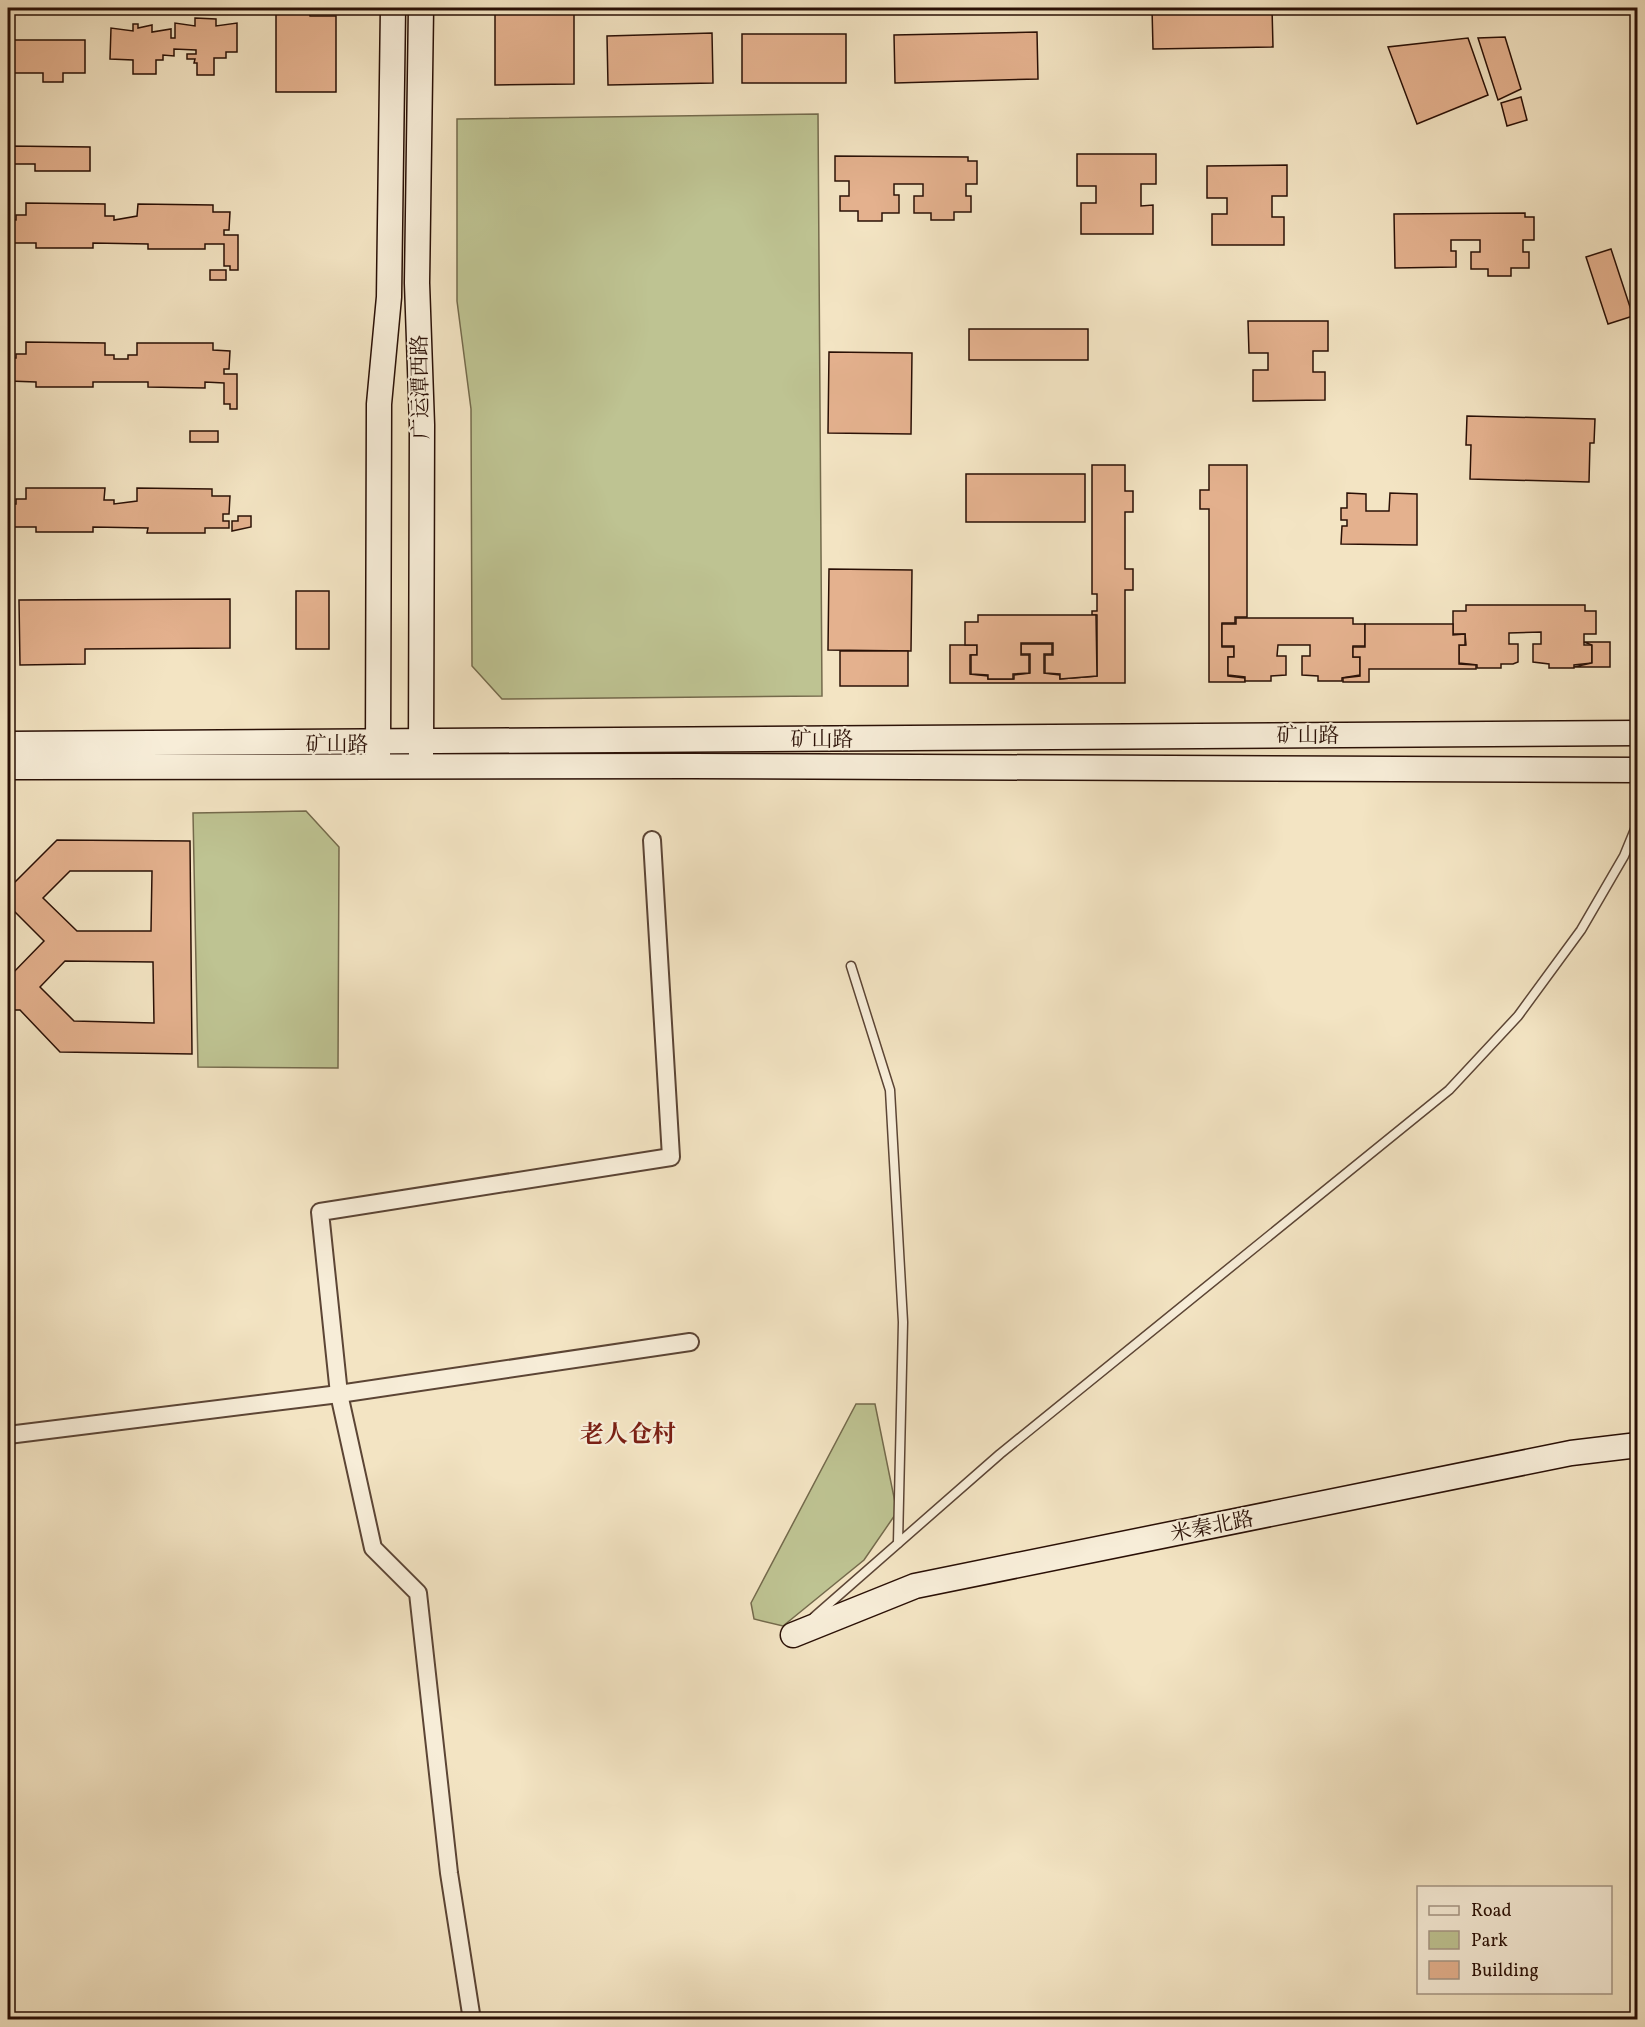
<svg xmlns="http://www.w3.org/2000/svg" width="1645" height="2027" viewBox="0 0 1645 2027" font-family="Vollkorn,'Noto Serif SC',serif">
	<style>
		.green { fill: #bec392; stroke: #746a4c; stroke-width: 1.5 }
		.building { fill: #e4b18e; stroke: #2a1006; stroke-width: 1.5; fill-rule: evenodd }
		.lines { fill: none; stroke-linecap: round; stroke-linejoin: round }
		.lane-casing { stroke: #5c4535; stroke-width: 11 }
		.street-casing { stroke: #5c4535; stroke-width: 20 }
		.secondary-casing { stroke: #2a1006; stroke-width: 27 }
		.lane { stroke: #f7edd8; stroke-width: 8 }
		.street { stroke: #f7edd8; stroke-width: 16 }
		.secondary { stroke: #f7edd8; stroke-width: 24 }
		.labels { text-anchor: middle; stroke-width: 4.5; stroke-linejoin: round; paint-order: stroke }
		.street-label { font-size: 21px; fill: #2a1006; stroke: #f7edd8 }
		.quarter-label { font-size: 24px; font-weight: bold; fill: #7a1f14; stroke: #f7edd8 }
	</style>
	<rect width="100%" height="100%" fill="#f3e4c3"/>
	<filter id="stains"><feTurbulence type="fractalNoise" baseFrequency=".00333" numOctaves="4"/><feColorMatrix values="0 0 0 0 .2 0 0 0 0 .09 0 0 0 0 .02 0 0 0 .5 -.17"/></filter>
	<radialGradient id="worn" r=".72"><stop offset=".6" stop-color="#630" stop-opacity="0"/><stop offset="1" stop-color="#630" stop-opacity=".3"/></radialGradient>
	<g class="green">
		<polygon points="818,114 822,696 502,699 472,666 471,409 457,301 457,119"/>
		<polygon points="306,811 339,847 338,1068 198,1067 193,813"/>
		<polygon points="856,1404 875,1404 897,1512 864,1560 783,1626 754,1619 751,1603"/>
	</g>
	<g class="building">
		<polygon points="276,8 309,8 310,16 336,16 336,92 276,92"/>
		<polygon points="495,8 574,8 574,84 495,85"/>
		<polygon points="1152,8 1272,8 1273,47 1153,49"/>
		<polygon points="195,18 216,19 216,26 237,23 237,52 226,52 226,58 214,58 214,75 197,75 197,63 194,63 195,59 187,59 187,54 196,54 196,50 174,49 174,56 163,55 163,60 156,60 156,74 133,74 133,60 110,59 111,28 133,31 133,24 138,24 138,28 152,25 152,32 171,29 171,38 175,38 175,23 195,26"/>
		<polygon points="1037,32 1038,79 895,83 894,35"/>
		<polygon points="712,33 713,83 608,85 607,36"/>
		<rect x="742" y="34" width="104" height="49"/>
		<polygon points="1505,37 1521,89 1498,100 1478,38"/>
		<polygon points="1468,38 1488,95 1417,124 1388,47"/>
		<polygon points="8,40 85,40 85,73 63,73 63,82 43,82 43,73 8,73"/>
		<polygon points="1521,97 1527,120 1507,126 1501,103"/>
		<polygon points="8,146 90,147 90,171 35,171 35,164 8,164"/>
		<polygon points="1077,154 1156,154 1156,184 1141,184 1141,206 1153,205 1153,234 1081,234 1081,203 1096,203 1096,186 1077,186"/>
		<polygon points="835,156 968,157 968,161 977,161 977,184 966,184 966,196 971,196 971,212 954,212 954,220 931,220 931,213 914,213 914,196 923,196 923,184 894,184 894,195 899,195 899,213 882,213 882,221 858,221 858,211 840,211 840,196 849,196 849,181 835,181"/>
		<polygon points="1287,165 1287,196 1272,196 1272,217 1284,217 1284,245 1212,245 1212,214 1227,214 1227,198 1207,198 1207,166"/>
		<polygon points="26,203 105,204 105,216 114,216 114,220 137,216 138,204 213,205 213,212 230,212 229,230 224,230 224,235 238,235 238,270 230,270 230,266 224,266 224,244 205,244 205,249 148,249 148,244 93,243 93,248 36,248 36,243 9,243 9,219 16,220 16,215 26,215"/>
		<polygon points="1525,213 1525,217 1534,217 1534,240 1523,240 1523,252 1529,252 1529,268 1511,268 1511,276 1488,276 1488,269 1471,269 1471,252 1480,252 1480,240 1451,240 1451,251 1456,251 1456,267 1395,268 1394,214"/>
		<polygon points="1611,249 1633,316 1608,324 1586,257"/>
		<rect x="210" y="270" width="16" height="10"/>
		<polygon points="1248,321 1328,321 1328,351 1313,351 1313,372 1325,372 1325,400 1253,401 1253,370 1268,370 1268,353 1249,353"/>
		<rect x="969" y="329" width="119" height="31"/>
		<polygon points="26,342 105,343 105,355 114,355 114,359 128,359 128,355 137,355 137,343 213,343 213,350 230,351 229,369 224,369 224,374 237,374 237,409 230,409 230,404 224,404 224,383 205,382 205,388 148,387 148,382 93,382 93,387 36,387 36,382 9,381 9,358 16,358 16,354 26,354"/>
		<polygon points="829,352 912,353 911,434 828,433"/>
		<polygon points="1467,416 1595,419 1594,443 1590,443 1589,482 1470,479 1471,445 1466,445"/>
		<rect x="190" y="431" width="28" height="11"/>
		<polygon points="1092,465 1125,465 1125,491 1133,491 1133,512 1125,512 1125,569 1133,569 1133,590 1125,590 1125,683 950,683 950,645 977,645 977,655 970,655 970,674 988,676 988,679 1014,679 1014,675 1030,673 1030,654 1021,654 1021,644 1052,644 1052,654 1044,654 1044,673 1060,675 1060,679 1097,676 1097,615 1092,615 1092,611 1097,611 1097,594 1092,594"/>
		<polygon points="1209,465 1247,465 1247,617 1235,617 1235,623 1222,623 1222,647 1234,647 1234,657 1228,657 1228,676 1245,678 1245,682 1209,682 1209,509 1200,509 1200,490 1209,490"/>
		<rect x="966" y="474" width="119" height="48"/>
		<polygon points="26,488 105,488 104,500 114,500 114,504 137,501 137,488 212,489 212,496 230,496 229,514 223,514 223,521 229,521 229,528 205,528 205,533 147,533 148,528 93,527 93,532 36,532 36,527 9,527 9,504 16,504 16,499 26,499"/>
		<polygon points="1347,493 1366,494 1366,511 1389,511 1390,493 1417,494 1417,545 1341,544 1342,526 1347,526 1347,520 1341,520 1341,508 1347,508"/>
		<polygon points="238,516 251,516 251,527 232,531 232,521 238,521"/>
		<polygon points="829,569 912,570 911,651 828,650"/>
		<rect x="296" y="591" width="33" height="58"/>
		<polygon points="230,599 230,648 85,649 85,664 20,665 19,600"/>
		<polygon points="1466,605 1585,605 1585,611 1596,611 1596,634 1584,634 1584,645 1592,645 1592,663 1574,665 1574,668 1549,668 1549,664 1533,662 1533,644 1541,644 1541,632 1509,633 1509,644 1518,644 1518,662 1513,664 1501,664 1501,668 1477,668 1477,665 1459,663 1459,645 1466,645 1465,634 1453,634 1453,611 1466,611"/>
		<polygon points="978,615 1096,615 1097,676 1060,679 1060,674 1045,673 1045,655 1053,655 1053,643 1021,643 1021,655 1029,655 1029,673 1013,674 1013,679 988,679 988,675 971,674 971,655 977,655 977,645 965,645 965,622 978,622"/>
		<polygon points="1236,618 1353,618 1353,624 1365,624 1365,646 1353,646 1353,657 1360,657 1360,675 1342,678 1342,681 1318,681 1318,676 1302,675 1302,656 1310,656 1310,645 1278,645 1277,656 1286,656 1286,675 1271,676 1271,681 1245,681 1245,677 1228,675 1228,657 1234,657 1234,646 1222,646 1222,624 1236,624"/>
		<polygon points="1365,624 1453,624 1453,635 1465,634 1465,645 1459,645 1459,664 1476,665 1476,669 1369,669 1369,682 1343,682 1343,678 1360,676 1360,657 1353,657 1353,647 1365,647"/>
		<polygon points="1584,642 1610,642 1610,667 1574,667 1592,663 1592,645"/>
		<rect x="840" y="651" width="68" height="35"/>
		<path d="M 57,840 L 190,841 L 192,1054 L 60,1052 L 20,1010 L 8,1010 L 8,978 L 44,941 L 14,911 L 8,911 L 8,882 L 15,882 ZM 70,871 L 152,871 L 151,931 L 77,931 L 43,898 ZM 65,961 L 153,962 L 154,1023 L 74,1021 L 40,987 Z"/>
	</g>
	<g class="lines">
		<g class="lane-casing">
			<g id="lane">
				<polyline points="851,966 890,1090 903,1322 898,1543"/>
				<polyline points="814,1617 1000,1454 1449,1090 1518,1016 1581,930 1624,856 1638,822"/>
			</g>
		</g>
		<g class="street-casing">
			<g id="street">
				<polyline points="8,1435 339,1394 690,1342"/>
				<polyline points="472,2020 449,1873 418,1593 373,1548 339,1394 320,1212 671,1157 652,840"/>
			</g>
		</g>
		<g class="secondary-casing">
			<g id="secondary">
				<polyline points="8,744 1638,733"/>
				<polyline points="421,756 422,425 417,283 421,8"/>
				<polyline points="378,758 379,404 389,297 393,8"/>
				<polyline points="8,767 691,766 1638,770"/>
				<polyline points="793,1635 915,1586 1571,1453 1638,1445"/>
			</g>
		</g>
		<use href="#lane" class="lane"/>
		<use href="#street" class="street"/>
		<use href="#secondary" class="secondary"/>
	</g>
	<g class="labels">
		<g class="street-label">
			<text transform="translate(420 387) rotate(-91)" y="7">广运潭西路</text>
			<text x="1308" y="742">矿山路</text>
			<text x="822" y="746">矿山路</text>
			<text x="337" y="751">矿山路</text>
			<text transform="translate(1212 1526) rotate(-11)" y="7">米秦北路</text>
		</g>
		<g class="quarter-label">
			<text x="628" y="1442">老人仓村</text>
		</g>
	</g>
	<rect width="1645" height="2027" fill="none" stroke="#f3e4c3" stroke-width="30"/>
	<rect x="9" y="9" width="1627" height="2009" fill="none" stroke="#2a1006" stroke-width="3"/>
	<rect x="15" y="15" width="1615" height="1997" fill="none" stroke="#2a1006" stroke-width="1.5"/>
	<rect x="1417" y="1886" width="195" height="108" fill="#f7edd8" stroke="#a59584" stroke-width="1.5"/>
	<rect x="1429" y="1906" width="30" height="9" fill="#f7edd8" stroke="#a59584" stroke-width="1.5"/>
	<text x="1471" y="1916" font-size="18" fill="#2a1006">Road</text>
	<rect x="1429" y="1931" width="30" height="18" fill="#bec392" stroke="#a59584" stroke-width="1.5"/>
	<text x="1471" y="1946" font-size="18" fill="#2a1006">Park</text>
	<rect x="1429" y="1961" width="30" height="18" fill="#e4b18e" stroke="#a59584" stroke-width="1.5"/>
	<text x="1471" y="1976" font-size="18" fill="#2a1006">Building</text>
	<rect width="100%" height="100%" filter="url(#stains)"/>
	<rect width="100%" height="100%" fill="url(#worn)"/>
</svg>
